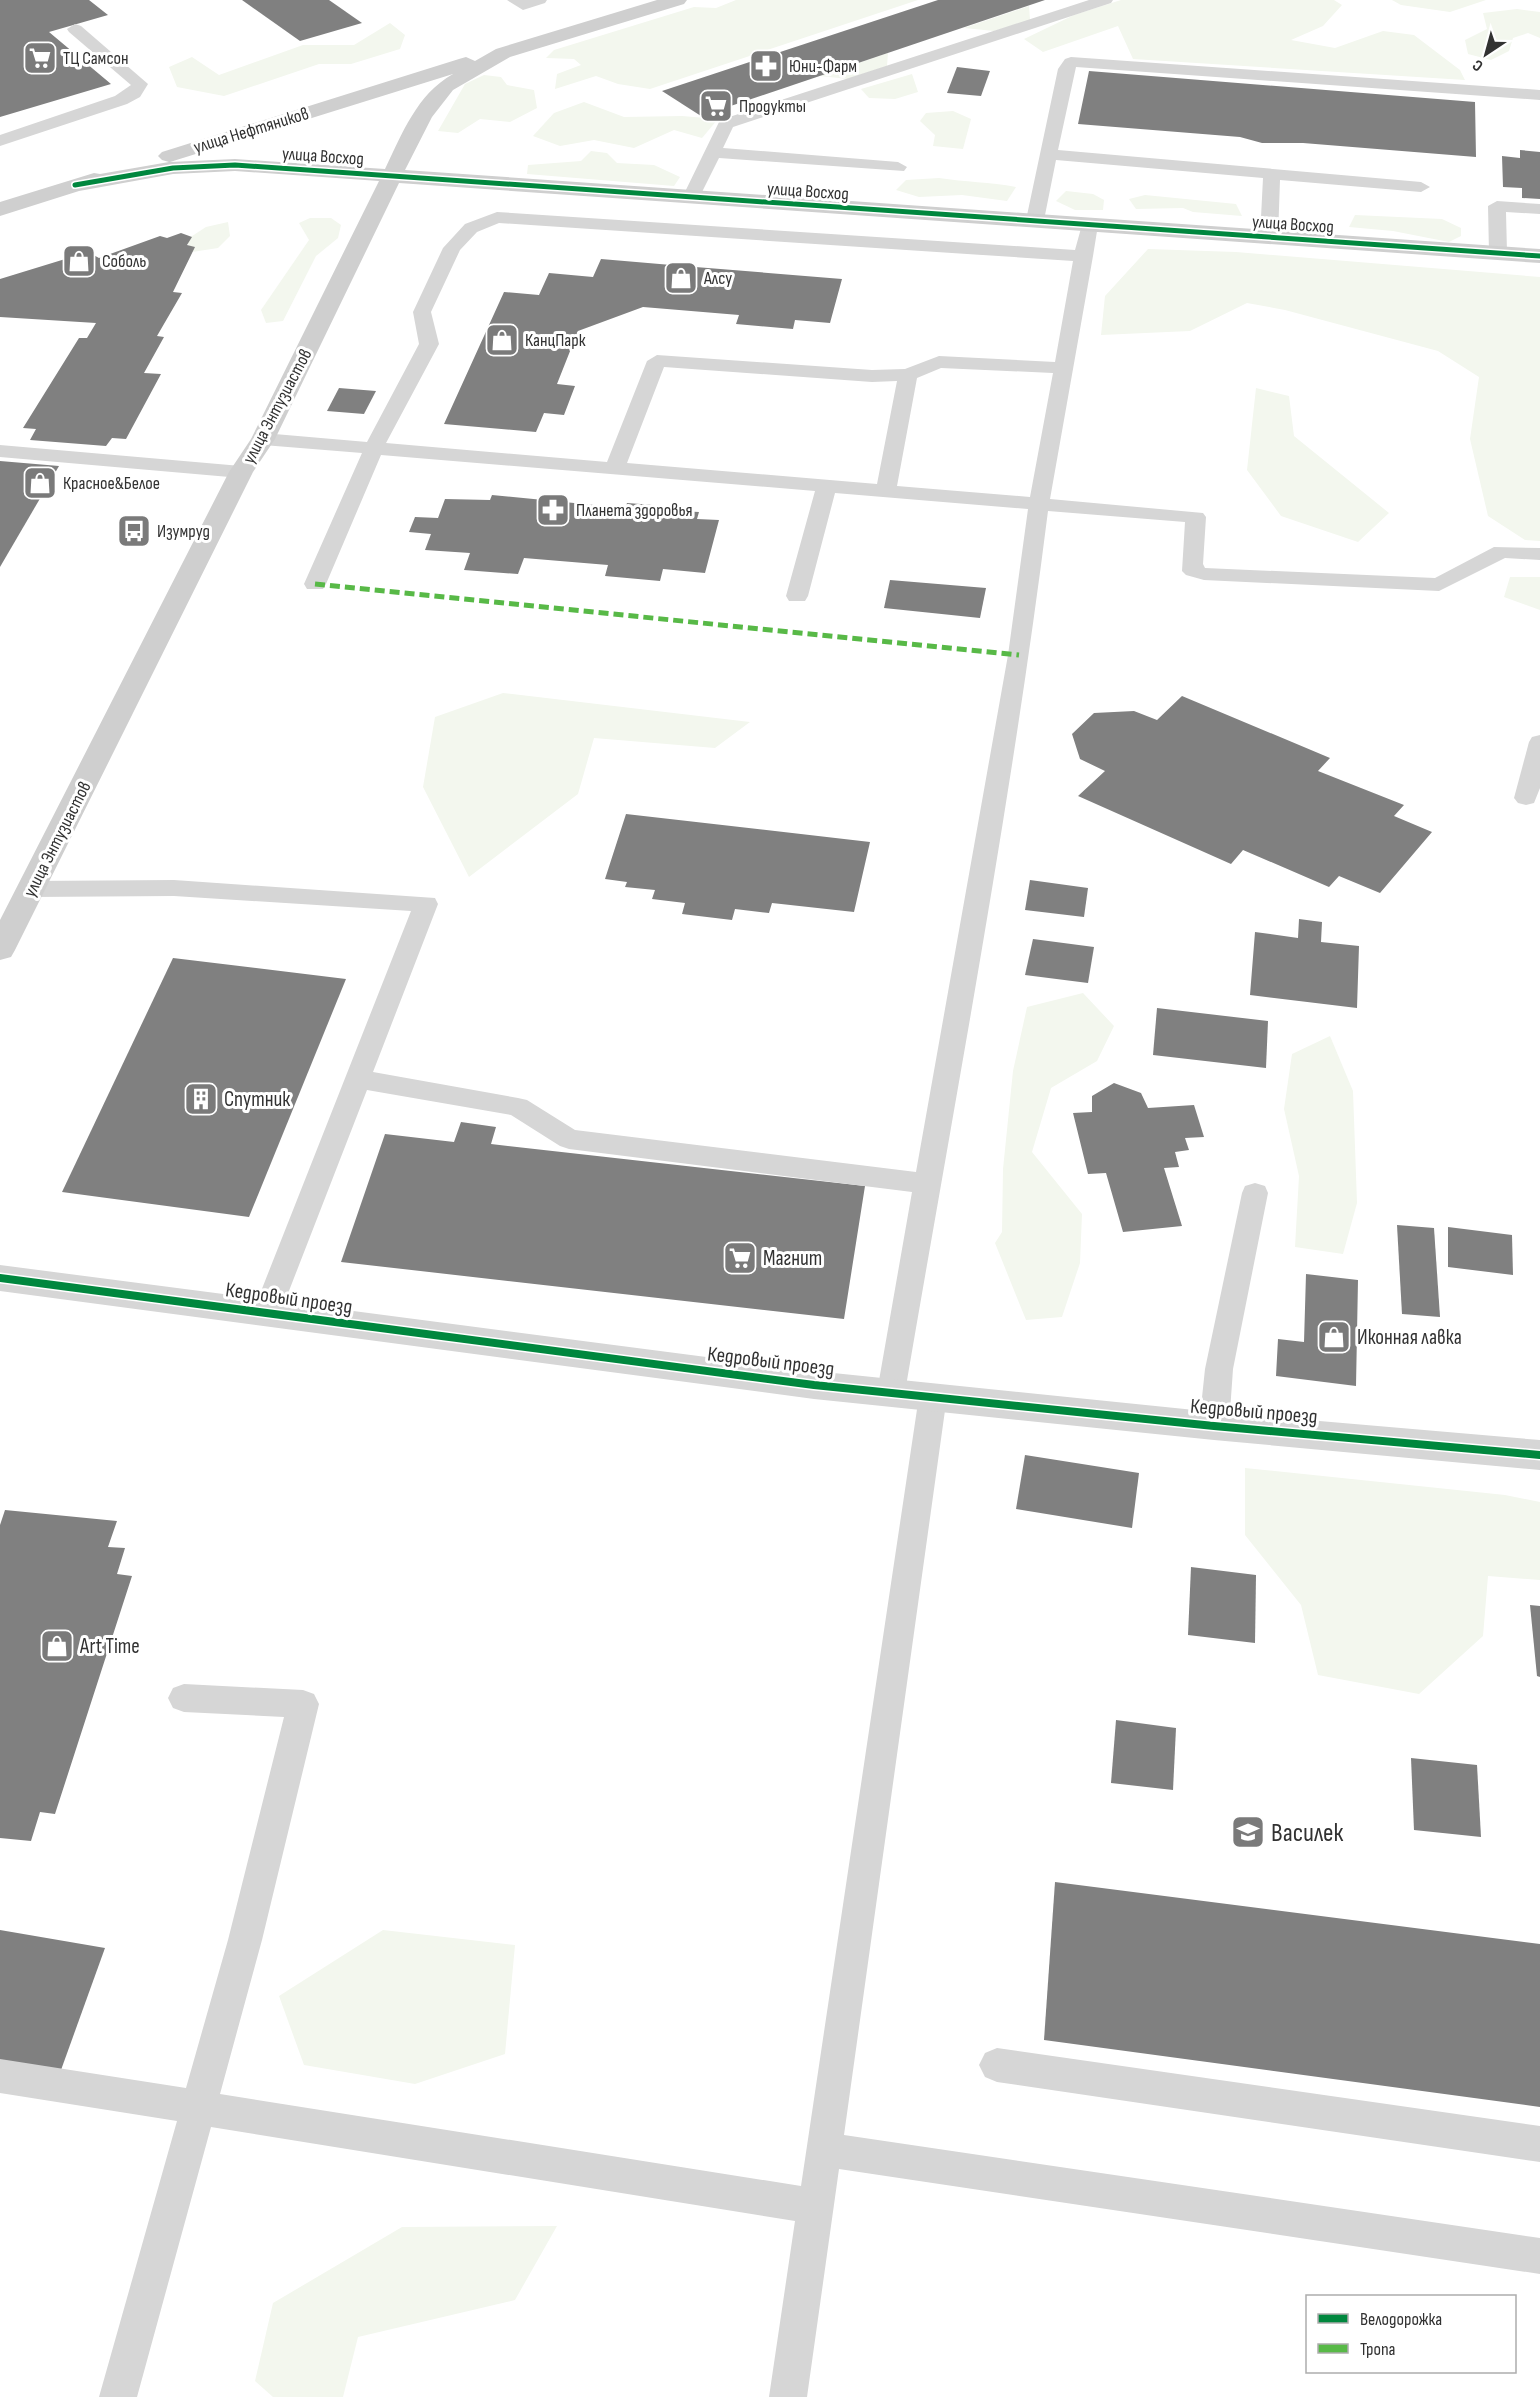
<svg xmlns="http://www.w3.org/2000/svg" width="1540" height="2397" viewBox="0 0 1540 2397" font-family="'Sofia Sans Condensed',sans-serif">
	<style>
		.green { fill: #f3f7ee }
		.building { fill: #808080 }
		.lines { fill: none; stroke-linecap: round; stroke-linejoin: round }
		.lane { fill: #d6d6d6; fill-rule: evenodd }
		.street { fill: #d6d6d6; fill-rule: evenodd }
		.secondary { fill: #cfcfcf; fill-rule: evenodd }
		.quiet { stroke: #58b947; stroke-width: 5; stroke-dasharray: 10 5; stroke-linecap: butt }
		.cycleway-far1-casing { stroke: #fff; stroke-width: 8 }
		.cycleway-casing { stroke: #fff; stroke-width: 11 }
		.cycleway-far1 { stroke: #00873e; stroke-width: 5 }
		.cycleway { stroke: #00873e; stroke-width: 8 }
		.labels { text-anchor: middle; stroke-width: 6; stroke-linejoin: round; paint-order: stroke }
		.far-poi-label { font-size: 18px; fill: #323232; stroke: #fff; text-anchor: start }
		.far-street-label { font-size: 18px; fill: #323232; stroke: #fff }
		.poi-label { font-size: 21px; fill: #323232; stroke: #fff; text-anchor: start }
		.street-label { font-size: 21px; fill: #323232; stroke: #fff }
		.near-poi-label { font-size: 26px; fill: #323232; stroke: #fff; text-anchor: start }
	</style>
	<rect width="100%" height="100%" fill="#fff"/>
	<g class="green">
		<polygon points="736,0 918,0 650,89 618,84 596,76 555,89 557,74 581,65 574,59 546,58 554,50 694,7 716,8"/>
		<polygon points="1121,0 1334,0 1342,5 1323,26 1291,40 1335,48 1383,31 1414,35 1460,70 1465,80 1133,59 1118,26 1043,52 1024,39 1074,15"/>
		<polygon points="1392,0 1486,0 1450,12 1401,5"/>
		<polygon points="1029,6 1030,20 994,31 964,28"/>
		<polygon points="1517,9 1540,12 1540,38 1528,33 1513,38 1509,51 1491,60 1468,54 1465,40 1487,29 1483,13"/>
		<polygon points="390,23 405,35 400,49 351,64 319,64 224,96 177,87 169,67 192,57 219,75 303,45 354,45"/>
		<polygon points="888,53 887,66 848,79 820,76"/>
		<polygon points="912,74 918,92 895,99 869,98 861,89"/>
		<polygon points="484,75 501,77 507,85 534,90 537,108 510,122 480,119 458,133 438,131 465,84"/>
		<polygon points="584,102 624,117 682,116 718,119 702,138 674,130 634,148 594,140 560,146 533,136 554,113"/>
		<polygon points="953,111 971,119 963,149 933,146 935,135 920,121 926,113"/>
		<polygon points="591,151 607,153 617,163 654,165 680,177 674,186 527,174 528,165 581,161"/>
		<path d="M 939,178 C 965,182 990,182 1016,187 L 1007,201 L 962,195 L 919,197 L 896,190 L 906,180 Z"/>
		<polygon points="1066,191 1093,194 1104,200 1103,210 1075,210 1056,201"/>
		<polygon points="1145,195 1236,204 1242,216 1193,212 1183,208 1136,209 1129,199"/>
		<polygon points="1355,215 1442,219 1461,228 1461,236 1449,242 1393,231 1349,227"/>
		<polygon points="310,218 331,218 341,225 338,238 316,256 283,321 266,323 261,310 309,240 299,223"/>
		<polygon points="228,222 230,236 218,248 192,252 186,240 206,227"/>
		<polygon points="1148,249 1236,252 1540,277 1540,541 1525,540 1488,516 1470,439 1479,377 1438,351 1285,310 1247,303 1190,331 1101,335 1105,296"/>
		<polygon points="1256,388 1289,396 1294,436 1389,513 1358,542 1281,516 1247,470"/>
		<polygon points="1510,577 1540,577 1540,610 1504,597"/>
		<polygon points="503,693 750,722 715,748 594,738 578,794 469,877 423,787 435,717"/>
		<polygon points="1083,993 1114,1026 1097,1061 1051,1088 1032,1152 1082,1214 1080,1263 1062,1317 1026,1320 995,1243 1002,1232 1003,1169 1013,1071 1027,1007"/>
		<polygon points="1330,1036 1353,1091 1357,1203 1343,1254 1295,1247 1299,1176 1284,1109 1292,1054"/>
		<polygon points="1245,1468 1505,1495 1540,1502 1540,1580 1488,1576 1483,1636 1419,1694 1318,1675 1301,1605 1245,1535"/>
		<polygon points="383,1930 515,1945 505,2054 415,2084 304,2065 279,1996"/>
		<polygon points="557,2226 515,2300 358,2337 343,2397 273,2397 255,2381 273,2303 402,2227"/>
	</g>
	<g class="building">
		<polygon points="0,0 89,0 108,15 49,32 111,84 0,117"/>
		<polygon points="242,0 329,0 362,23 300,41"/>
		<polygon points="938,0 1045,0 701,116 662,91"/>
		<polygon points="957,67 990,71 981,96 947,93"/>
		<polygon points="1089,71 1475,102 1476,157 1303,143 1262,143 1240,137 1078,124"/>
		<polygon points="1520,150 1540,152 1540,199 1522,198 1522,188 1503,187 1502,156 1520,158"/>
		<polygon points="181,233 192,237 187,245 195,247 173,292 182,293 157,336 164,337 144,373 161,374 126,439 112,438 106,446 30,440 36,429 23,428 79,338 87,338 96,323 0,317 0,279 88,252 99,258 160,236 167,238"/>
		<polygon points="601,259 683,266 842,279 830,323 795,320 793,329 736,324 739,315 643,307 578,331 557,384 575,386 564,415 544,413 536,432 444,424 504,292 539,295 549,273 593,277"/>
		<polygon points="339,388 376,391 364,414 327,411"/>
		<polygon points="0,461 59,466 0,567"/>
		<polygon points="492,495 625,508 627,503 681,507 680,511 699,512 697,519 719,520 705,573 663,569 660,581 605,576 608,565 524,558 518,574 464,570 470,553 425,550 431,534 409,532 415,517 438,518 445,499 490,500"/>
		<polygon points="890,580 986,588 980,618 884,608"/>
		<polygon points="1182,696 1330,758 1318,771 1404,805 1394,816 1432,832 1380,893 1339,876 1329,887 1243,850 1231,864 1078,796 1105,771 1080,759 1072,734 1094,713 1134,711 1157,720"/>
		<polygon points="626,814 870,842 854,912 772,903 769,913 735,909 732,920 682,914 685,903 652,899 655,890 625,887 627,882 605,879"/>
		<polygon points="1030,880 1088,888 1084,917 1025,910"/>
		<polygon points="1299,919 1322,922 1321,942 1359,946 1357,1008 1250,995 1255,932 1298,938"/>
		<polygon points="1033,939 1094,947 1088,983 1025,975"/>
		<polygon points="173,958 346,979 249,1217 62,1192"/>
		<polygon points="1157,1008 1268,1021 1266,1068 1153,1055"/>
		<polygon points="1114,1083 1141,1093 1148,1108 1194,1105 1204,1137 1185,1138 1189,1150 1175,1152 1179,1167 1164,1168 1182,1226 1123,1232 1106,1173 1088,1174 1073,1113 1092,1112 1092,1096"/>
		<polygon points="461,1122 496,1127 491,1144 865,1186 844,1319 341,1262 385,1134 454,1142"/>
		<polygon points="1397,1225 1434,1228 1440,1317 1402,1314"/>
		<polygon points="1448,1227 1512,1235 1513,1275 1448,1267"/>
		<polygon points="1306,1274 1358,1280 1356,1386 1276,1376 1278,1339 1304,1342"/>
		<polygon points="1025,1455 1139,1473 1132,1528 1016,1509"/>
		<polygon points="5,1510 117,1521 108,1547 125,1548 117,1574 132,1576 55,1814 40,1812 31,1841 0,1838 0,1525"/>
		<polygon points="1191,1567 1256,1575 1255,1643 1188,1635"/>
		<polygon points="1530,1605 1540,1606 1540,1677 1537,1676"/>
		<polygon points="1116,1720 1176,1728 1173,1790 1111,1783"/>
		<polygon points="1411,1758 1477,1765 1481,1837 1414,1830"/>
		<polygon points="1055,1882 1540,1944 1540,2107 1044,2040"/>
		<polygon points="0,1930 105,1948 61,2070 0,2060"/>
	</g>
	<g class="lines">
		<g class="lane">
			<polygon points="507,0 547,0 545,3 523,10"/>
			<polygon points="1089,0 1113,0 1111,3 733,127 723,148 898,162 907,167 904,171 719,158 697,202 685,202 682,198 720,120"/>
			<polygon points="75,24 81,26 148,84 140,97 127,104 0,146 0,135 115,96 131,85 69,32 67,29"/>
			<polygon points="1071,57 1540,90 1540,100 1076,67 1058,150 1421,182 1430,187 1421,192 1280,180 1278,237 1269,242 1260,237 1263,178 1056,160 1044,220 1035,225 1026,220 1058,69 1065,59"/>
			<polygon points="1497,201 1540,204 1540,214 1506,212 1507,253 1498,258 1489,253 1488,206"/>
			<path d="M 497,212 L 1075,250 L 1083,221 L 1095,221 L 1098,225 L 1093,256 L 1050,499 L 1203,513 L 1206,517 L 1203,564 L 1205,568 L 1435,578 L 1494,547 L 1540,548 L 1540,560 L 1505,558 L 1439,591 L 1204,580 L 1186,575 L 1182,571 L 1185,522 L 1048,511 C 1011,806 955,1099 905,1392 L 901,1400 L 891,1403 L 881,1400 L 877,1392 L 912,1192 L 569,1149 L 560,1146 L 511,1115 L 367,1090 L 280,1314 L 276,1322 L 266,1325 L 256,1322 L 252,1314 L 411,911 L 174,896 L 32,897 L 23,895 L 20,889 L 23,883 L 32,881 L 174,880 L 435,898 L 438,904 L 373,1072 L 518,1098 L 527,1100 L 575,1130 L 916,1172 L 1008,655 L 1028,509 L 835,493 L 808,596 L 805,601 L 789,601 L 786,596 L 815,491 L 381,455 L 326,584 L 323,589 L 307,589 L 304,584 L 362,453 L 263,445 L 256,443 L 253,439 L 256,435 L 263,433 L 367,442 L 419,344 L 413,312 L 443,248 L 465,224 ZM 499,223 L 1073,261 L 1055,362 L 939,356 L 905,369 L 872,370 L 657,355 L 647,361 L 607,462 L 386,443 L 439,344 L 431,312 L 460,250 L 477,232 ZM 664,367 L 872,382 L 897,381 L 877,484 L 627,463 ZM 941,368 L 1053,373 L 1030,497 L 897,486 L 917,378 Z"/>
			<polygon points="0,445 241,466 248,468 251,472 248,476 241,478 0,457"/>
			<polygon points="1540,735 1540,788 1534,803 1526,805 1518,803 1514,798 1529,742 1532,737"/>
			<polygon points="1255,1183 1265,1186 1268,1193 1233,1369 1229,1426 1224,1434 1214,1438 1204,1434 1199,1426 1205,1369 1242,1193 1245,1186"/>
			<polygon points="933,1385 943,1388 947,1396 844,2135 1540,2238 1540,2274 839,2169 807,2397 769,2397 795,2221 211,2127 137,2397 99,2397 177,2121 0,2093 0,2059 186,2088 228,1940 284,1717 184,1712 173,1708 168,1698 173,1688 184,1684 303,1690 314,1694 319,1704 262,1940 220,2094 801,2186 919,1396 923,1388"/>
			<polygon points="997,2048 1540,2126 1540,2162 997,2082 985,2077 979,2065 985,2053"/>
		</g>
		<polygon class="street" points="0,1265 814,1371 1214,1412 1540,1440 1540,1470 1214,1440 814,1399 0,1291"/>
		<path class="secondary" d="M 657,0 L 687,0 L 684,4 L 510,57 L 453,90 L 432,117 L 405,170 L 1540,249 L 1540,263 L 399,183 L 275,439 L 253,472 L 15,950 L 11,957 L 0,960 L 0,920 L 229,472 L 251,439 L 379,181 L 235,171 L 173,174 L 79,191 L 0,216 L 0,202 L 94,173 L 100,174 L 169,162 L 162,160 L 158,156 L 162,152 L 459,59 L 466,57 L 475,61 L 496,49 ZM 453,74 C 417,94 402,134 385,169 L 235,159 L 170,162 Z"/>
		<polyline class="quiet" points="315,584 1019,655"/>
		<g class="cycleway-far1-casing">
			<polyline id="cycleway-far1" points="75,185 173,168 235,165 1540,256"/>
		</g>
		<g class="cycleway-casing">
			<polyline id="cycleway" points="0,1278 814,1385 1214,1426 1540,1455"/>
		</g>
		<use href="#cycleway-far1" class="cycleway-far1"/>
		<use href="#cycleway" class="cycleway"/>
	</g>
	<defs>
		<g id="supermarket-square" transform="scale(1.725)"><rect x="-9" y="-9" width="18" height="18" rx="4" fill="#7a7a7a" stroke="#fff"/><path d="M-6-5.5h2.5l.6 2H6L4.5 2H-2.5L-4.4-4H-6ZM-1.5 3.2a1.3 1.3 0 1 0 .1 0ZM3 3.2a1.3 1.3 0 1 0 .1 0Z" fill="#fff"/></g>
		<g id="pharmacy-square" transform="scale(1.725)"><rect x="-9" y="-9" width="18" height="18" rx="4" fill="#7a7a7a" stroke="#fff"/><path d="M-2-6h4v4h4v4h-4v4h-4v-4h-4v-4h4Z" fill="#fff"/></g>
		<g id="shop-square" transform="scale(1.725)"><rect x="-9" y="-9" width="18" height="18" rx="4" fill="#7a7a7a" stroke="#fff"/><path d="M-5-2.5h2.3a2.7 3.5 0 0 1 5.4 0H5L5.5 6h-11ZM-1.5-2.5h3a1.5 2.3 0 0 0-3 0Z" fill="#fff"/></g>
		<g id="bus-square" transform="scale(1.725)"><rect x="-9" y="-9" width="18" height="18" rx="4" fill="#7a7a7a" stroke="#fff"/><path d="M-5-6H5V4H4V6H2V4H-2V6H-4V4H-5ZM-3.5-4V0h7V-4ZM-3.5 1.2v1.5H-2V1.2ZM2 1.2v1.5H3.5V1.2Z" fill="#fff"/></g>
		<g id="building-square" transform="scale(1.725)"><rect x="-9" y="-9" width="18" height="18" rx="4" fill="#7a7a7a" stroke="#fff"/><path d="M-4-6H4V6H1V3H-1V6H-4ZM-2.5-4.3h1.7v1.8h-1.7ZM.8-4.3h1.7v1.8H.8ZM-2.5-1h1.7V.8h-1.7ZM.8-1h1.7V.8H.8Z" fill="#fff"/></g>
		<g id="school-square" transform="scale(1.725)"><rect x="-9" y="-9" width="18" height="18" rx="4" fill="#7a7a7a" stroke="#fff"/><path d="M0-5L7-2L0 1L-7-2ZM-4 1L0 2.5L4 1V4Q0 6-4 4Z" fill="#fff"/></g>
	</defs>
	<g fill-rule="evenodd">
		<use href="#supermarket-square" x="40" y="58"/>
		<use href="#pharmacy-square" x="766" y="66"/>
		<use href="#supermarket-square" x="716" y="106"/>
		<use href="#shop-square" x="79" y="261"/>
		<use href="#shop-square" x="681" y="278"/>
		<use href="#shop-square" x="502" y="340"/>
		<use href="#shop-square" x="40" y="483"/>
		<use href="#pharmacy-square" x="553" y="510"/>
		<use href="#bus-square" x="134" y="531"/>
		<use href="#building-square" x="201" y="1099"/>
		<use href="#supermarket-square" x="740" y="1258"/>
		<use href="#shop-square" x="1334" y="1337"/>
		<use href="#shop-square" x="57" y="1646"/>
		<use href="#school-square" x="1248" y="1832"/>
	</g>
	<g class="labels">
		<g class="far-poi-label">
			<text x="63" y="64">ТЦ Самсон</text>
			<text x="789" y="72">Юни-Фарм</text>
			<text x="739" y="112">Продукты</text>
			<text x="102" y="267">Соболь</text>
			<text x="704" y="284">Алсу</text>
			<text x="525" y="346">КанцПарк</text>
			<text x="63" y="489">Красное&amp;Белое</text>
			<text x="576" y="516">Планета здоровья</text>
			<text x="157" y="537">Изумруд</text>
		</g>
		<g class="far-street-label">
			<text transform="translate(251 130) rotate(-17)" y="6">улица Нефтяников</text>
			<text transform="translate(323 156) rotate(4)" y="6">улица Восход</text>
			<text transform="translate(808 191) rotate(4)" y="6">улица Восход</text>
			<text transform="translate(1293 224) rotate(4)" y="6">улица Восход</text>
			<text transform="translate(277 406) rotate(-62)" y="6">улица Энтузиастов</text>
			<text transform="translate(57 839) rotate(-63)" y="6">улица Энтузиастов</text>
		</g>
		<g class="poi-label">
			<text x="224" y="1106">Спутник</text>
			<text x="763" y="1265">Магнит</text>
			<text x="1357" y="1344">Иконная лавка</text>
			<text x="80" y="1653">Art Time</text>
		</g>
		<g class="street-label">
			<text transform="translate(289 1298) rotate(8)" y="7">Кедровый проезд</text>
			<text transform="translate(771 1361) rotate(7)" y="7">Кедровый проезд</text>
			<text transform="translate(1254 1411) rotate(5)" y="7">Кедровый проезд</text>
		</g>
		<g class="near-poi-label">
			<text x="1271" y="1841">Василек</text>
		</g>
	</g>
	<rect x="1306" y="2295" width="210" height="78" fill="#ffffff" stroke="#adadad" stroke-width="1.5"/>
	<rect x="1318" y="2314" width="30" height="9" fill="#00873e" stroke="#adadad" stroke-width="1.5"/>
	<text x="1360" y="2325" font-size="18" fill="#323232">Велодорожка</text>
	<rect x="1318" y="2344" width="30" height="9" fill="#58b947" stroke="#adadad" stroke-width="1.5"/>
	<text x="1360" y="2355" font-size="18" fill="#323232">Тропа</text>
	<g transform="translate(1486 54) rotate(216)" stroke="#ffffff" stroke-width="4.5" paint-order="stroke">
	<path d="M0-4.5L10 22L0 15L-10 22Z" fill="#323232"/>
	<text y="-9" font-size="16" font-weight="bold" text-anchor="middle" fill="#323232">С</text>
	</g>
</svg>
